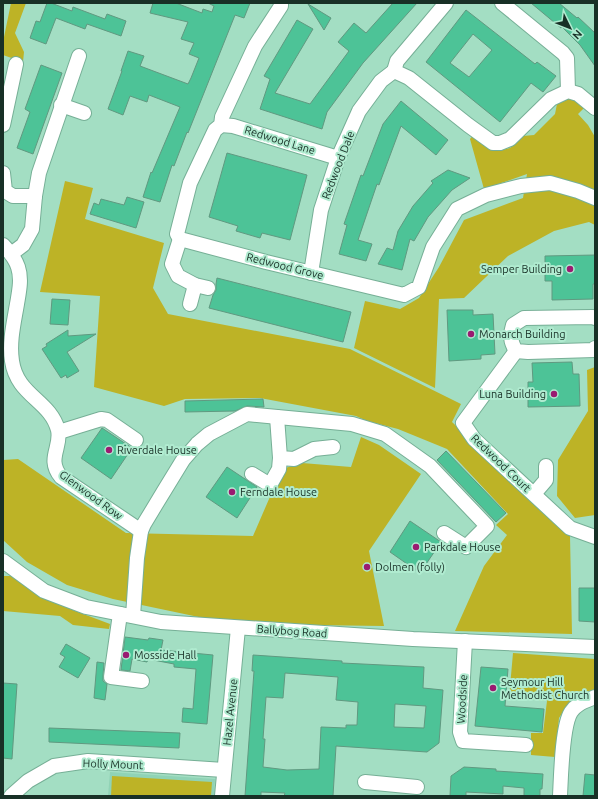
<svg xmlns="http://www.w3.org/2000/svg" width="598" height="799" viewBox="0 0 598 799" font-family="Ubuntu,sans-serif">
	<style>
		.built { fill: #90d3b6 }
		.green { fill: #bdb326 }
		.building { fill: #4dc397; stroke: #609980; fill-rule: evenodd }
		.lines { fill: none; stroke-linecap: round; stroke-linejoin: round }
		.minor-casing { stroke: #76af96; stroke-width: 16 }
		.minor { stroke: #fff; stroke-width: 14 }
		.poi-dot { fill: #9a1b71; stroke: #b0ebd0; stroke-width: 1.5 }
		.labels { text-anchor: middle; stroke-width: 4; stroke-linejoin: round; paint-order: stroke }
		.street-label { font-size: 11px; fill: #183026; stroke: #b0ebd0 }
		.poi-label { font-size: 11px; fill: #183026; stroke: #b0ebd0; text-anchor: start }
	</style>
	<rect width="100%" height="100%" fill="#a3dec3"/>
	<polygon class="built" points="110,772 215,779 214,796 108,796"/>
	<g class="green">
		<polygon points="11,3 26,3 15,33 24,52 23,62 3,55 3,42"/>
		<polygon points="566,98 577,100 585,107 578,114 588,125 595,137 595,225 589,222 554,231 508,256 464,298 439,299 435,388 354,348 365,301 400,309 419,298 439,267 464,220 523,198 527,174 484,189 470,139 474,134 495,148 502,150 510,148 523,136 534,135 555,114 557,104"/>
		<polygon points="65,181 93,188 85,219 164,243 153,288 168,314 350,349 461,404 452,422 570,536 572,634 455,631 484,566 507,535 496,525 508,514 447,449 398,429 367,421 356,416 260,398 185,399 164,406 94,387 100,296 40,292"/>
		<polygon points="595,367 595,515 575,518 557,496 558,460 588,411 587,370"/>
		<polygon points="361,437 379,445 421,474 369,551 384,626 232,624 113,599 67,585 27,562 3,540 3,460 18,459 126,533 253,536 282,469 302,463 351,467"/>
		<polygon points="3,576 14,576 37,591 70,609 110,624 109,629 73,625 60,616 3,611"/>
		<polygon points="513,653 595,659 595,690 582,692 568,704 559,718 555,757 531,755 531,733 543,733 547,701 509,698"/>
		<polygon points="112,776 212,782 211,796 111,796"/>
	</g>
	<g class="building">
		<polygon points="47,3 51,3 72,11 73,7 105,19 107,14 126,21 121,36 87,24 85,29 56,18 46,44 30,38 36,21 40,22"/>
		<polygon points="153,3 176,3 202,13 203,9 212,12 214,6 208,3 250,3 244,18 235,15 188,133 187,132 174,166 172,165 160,202 143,197 151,172 152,173 180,107 149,95 147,102 130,96 123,115 108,109 122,71 121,71 128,51 144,56 140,66 188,84 191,78 199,58 189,54 194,43 181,39 188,22 150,13"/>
		<polygon points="393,3 417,3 363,63 327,112 322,129 260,109 270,79 264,76 297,20 313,29 275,93 310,104 349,51 338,42 354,23 366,33"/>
		<polygon points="531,3 559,3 577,18 578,17 595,33 595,66 580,45 562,27 561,28"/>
		<polygon points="308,4 331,18 324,30"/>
		<path d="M 466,10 L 535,64 L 537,62 L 556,76 L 543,92 L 531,83 L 500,122 L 426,62 ZM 473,34 L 492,50 L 469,77 L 450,63 Z"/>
		<polygon points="41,65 62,73 33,154 17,148 30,112 25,109"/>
		<polygon points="401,101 448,140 436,155 401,126 379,185 377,184 358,240 372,244 366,261 339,254 347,225 344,224 361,175 363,176 383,124"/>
		<polygon points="227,153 307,175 290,240 262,233 260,238 236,231 238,226 209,217"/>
		<polygon points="448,170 470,178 452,190 428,217 414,241 410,239 402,270 378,264 387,248 393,250 398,231 413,206 433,183 431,181"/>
		<polygon points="127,197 144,202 136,228 90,214 94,203 99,205 101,199 124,205"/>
		<polygon points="595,255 595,284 593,284 593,299 552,300 552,281 545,281 545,256"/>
		<polygon points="217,278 351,312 343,342 209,308 213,295 216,290 216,284"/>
		<polygon points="52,299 70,300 68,325 50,324"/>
		<polygon points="447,310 473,310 473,315 493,314 495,354 481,355 481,359 449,361"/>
		<polygon points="68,330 68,336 96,334 67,352 79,371 67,378 66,375 61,378 42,349 47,346 46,344"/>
		<polygon points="572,362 573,374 579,374 580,406 528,407 528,382 533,382 532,363"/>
		<polygon points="263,399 264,407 247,406 235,411 185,412 185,401"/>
		<polygon points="102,428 132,448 111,479 81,458"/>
		<polygon points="446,451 506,513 496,522 437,460"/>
		<polygon points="227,467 257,487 237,518 206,497"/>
		<polygon points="410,521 441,542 420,573 390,552"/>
		<polygon points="579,588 595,588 595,622 579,621"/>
		<polygon points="125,637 148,640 149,638 163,640 161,650 213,655 207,724 182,722 183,708 193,709 196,669 174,667 174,664 148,659 147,662 132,659 130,671 121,670"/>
		<polygon points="66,644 90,658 78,678 59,667 65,657 60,654"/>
		<path d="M 253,655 L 342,661 L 342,663 L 424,667 L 423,688 L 443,690 L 439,743 L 427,752 L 336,746 L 333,796 L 284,796 L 285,793 L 261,792 L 261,796 L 245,796 L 254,671 L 252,671 ZM 285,673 L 338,677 L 336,700 L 358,702 L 357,725 L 346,725 L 346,728 L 321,727 L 319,769 L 287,770 L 263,767 L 265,739 L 263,739 L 266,697 L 283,698 ZM 395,704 L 426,706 L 424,728 L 394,727 Z"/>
		<polygon points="97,662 104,663 103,676 103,681 107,684 105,700 94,698"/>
		<polygon points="481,667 508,669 505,706 544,709 542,732 475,726"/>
		<polygon points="3,683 17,684 12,759 3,758"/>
		<polygon points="49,728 180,733 179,748 49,742"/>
		<polygon points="464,767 496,769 496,771 543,774 542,789 540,789 540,796 524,796 524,788 503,786 503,794 466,792 466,796 450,796 451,776"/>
		<polygon points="585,774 595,775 595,796 583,796"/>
	</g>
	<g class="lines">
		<g class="minor-casing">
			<g id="minor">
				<polyline points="281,3 281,6 255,46 222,117 221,125 215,130 190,183 177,234 180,239 266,262 404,295 419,287 433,247 457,209 486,195 521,186 550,183 578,191 595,198"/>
				<polyline points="502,3 563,53 567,58 568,91"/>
				<polyline points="394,71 397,61 446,3"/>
				<polyline points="61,105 84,113"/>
				<polyline points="3,125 16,64"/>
				<polyline points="221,125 233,126 338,158"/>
				<polyline points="3,173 5,191 13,196 35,196"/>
				<polyline points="180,239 172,264 178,276 195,285 208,288"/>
				<path d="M 3,245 C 9,251 15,258 18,267 C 22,279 19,292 17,304 C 14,322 9,342 12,361 C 17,396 50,400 58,430 C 62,447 46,459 61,477 L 141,531"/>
				<polyline points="11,254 23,245 32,229 35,196 39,173 79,56"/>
				<polyline points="311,273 321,210 338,158 359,111 381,81 394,71 409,78 468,125 493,143 500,143 510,139 551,99 568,91 578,94 595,108"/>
				<polyline points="190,304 195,285"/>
				<path d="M 595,318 L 593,317 L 524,318 L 513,325 C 510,335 510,341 516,351 L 528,352 L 594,350 L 595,348"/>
				<polyline points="516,351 463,423 474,439 570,528 595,537"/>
				<polyline points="277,417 280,458 294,459 314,449 333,447"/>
				<polyline points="59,432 101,419 107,420 136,440"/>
				<polyline points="252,474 270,485 279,469 280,458"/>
				<polyline points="534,494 546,480 546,466"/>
				<polyline points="3,561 44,591 86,607 161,622 413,639 595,647"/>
				<polyline points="120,614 111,677 142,681"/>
				<polyline points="133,616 137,558 141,531 144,524 164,491 183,460 197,444 209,434 247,414 352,424 385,434 430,466 487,526 466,547 444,533"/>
				<polyline points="465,641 460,732 463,741 526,745"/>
				<polyline points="365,782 417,787"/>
				<polyline points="11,796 28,781 54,766 88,761 224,770"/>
				<polyline points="222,796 238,628"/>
				<path d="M 560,796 C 561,777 562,726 571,712 C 577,703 586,701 595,697"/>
			</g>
		</g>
		<use href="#minor" class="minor"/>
	</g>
	<g class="poi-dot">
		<circle cx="570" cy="269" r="4"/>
		<circle cx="471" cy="334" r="4"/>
		<circle cx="554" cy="394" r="4"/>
		<circle cx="109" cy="450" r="4"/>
		<circle cx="232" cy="492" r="4"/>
		<circle cx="416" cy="547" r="4"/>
		<circle cx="367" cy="567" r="4"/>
		<circle cx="126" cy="655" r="4"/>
		<circle cx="493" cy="688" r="4"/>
	</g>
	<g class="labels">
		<g class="street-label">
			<text transform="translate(280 140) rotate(17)" y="4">Redwood Lane</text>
			<text transform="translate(338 165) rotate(-69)" y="4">Redwood Dale</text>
			<text transform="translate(285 266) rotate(14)" y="4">Redwood Grove</text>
			<text transform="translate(501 463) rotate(44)" y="4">Redwood Court</text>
			<text transform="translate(91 495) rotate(36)" y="4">Glenwood Row</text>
			<text transform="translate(292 631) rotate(4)" y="4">Ballybog Road</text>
			<text transform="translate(462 699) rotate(-87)" y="4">Woodside</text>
			<text transform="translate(230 712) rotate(-84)" y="4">Hazel Avenue</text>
			<text transform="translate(113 764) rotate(2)" y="4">Holly Mount</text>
		</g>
		<g class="poi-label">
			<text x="562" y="273" text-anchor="end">Semper Building</text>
			<text x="479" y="338">Monarch Building</text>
			<text x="546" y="398" text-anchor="end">Luna Building</text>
			<text x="117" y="454">Riverdale House</text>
			<text x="240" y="496">Ferndale House</text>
			<text x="424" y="551">Parkdale House</text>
			<text x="375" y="571">Dolmen (folly)</text>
			<text x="134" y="659">Mosside Hall</text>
			<text x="501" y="686">Seymour Hill<tspan x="501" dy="13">Methodist Church</tspan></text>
		</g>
	</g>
	<rect width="598" height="799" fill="none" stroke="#183026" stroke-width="8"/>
	<g transform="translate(570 28) rotate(133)" stroke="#b0ebd0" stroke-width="3" paint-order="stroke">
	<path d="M0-3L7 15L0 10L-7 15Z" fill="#183026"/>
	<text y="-6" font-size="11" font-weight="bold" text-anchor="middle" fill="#183026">N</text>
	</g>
</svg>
